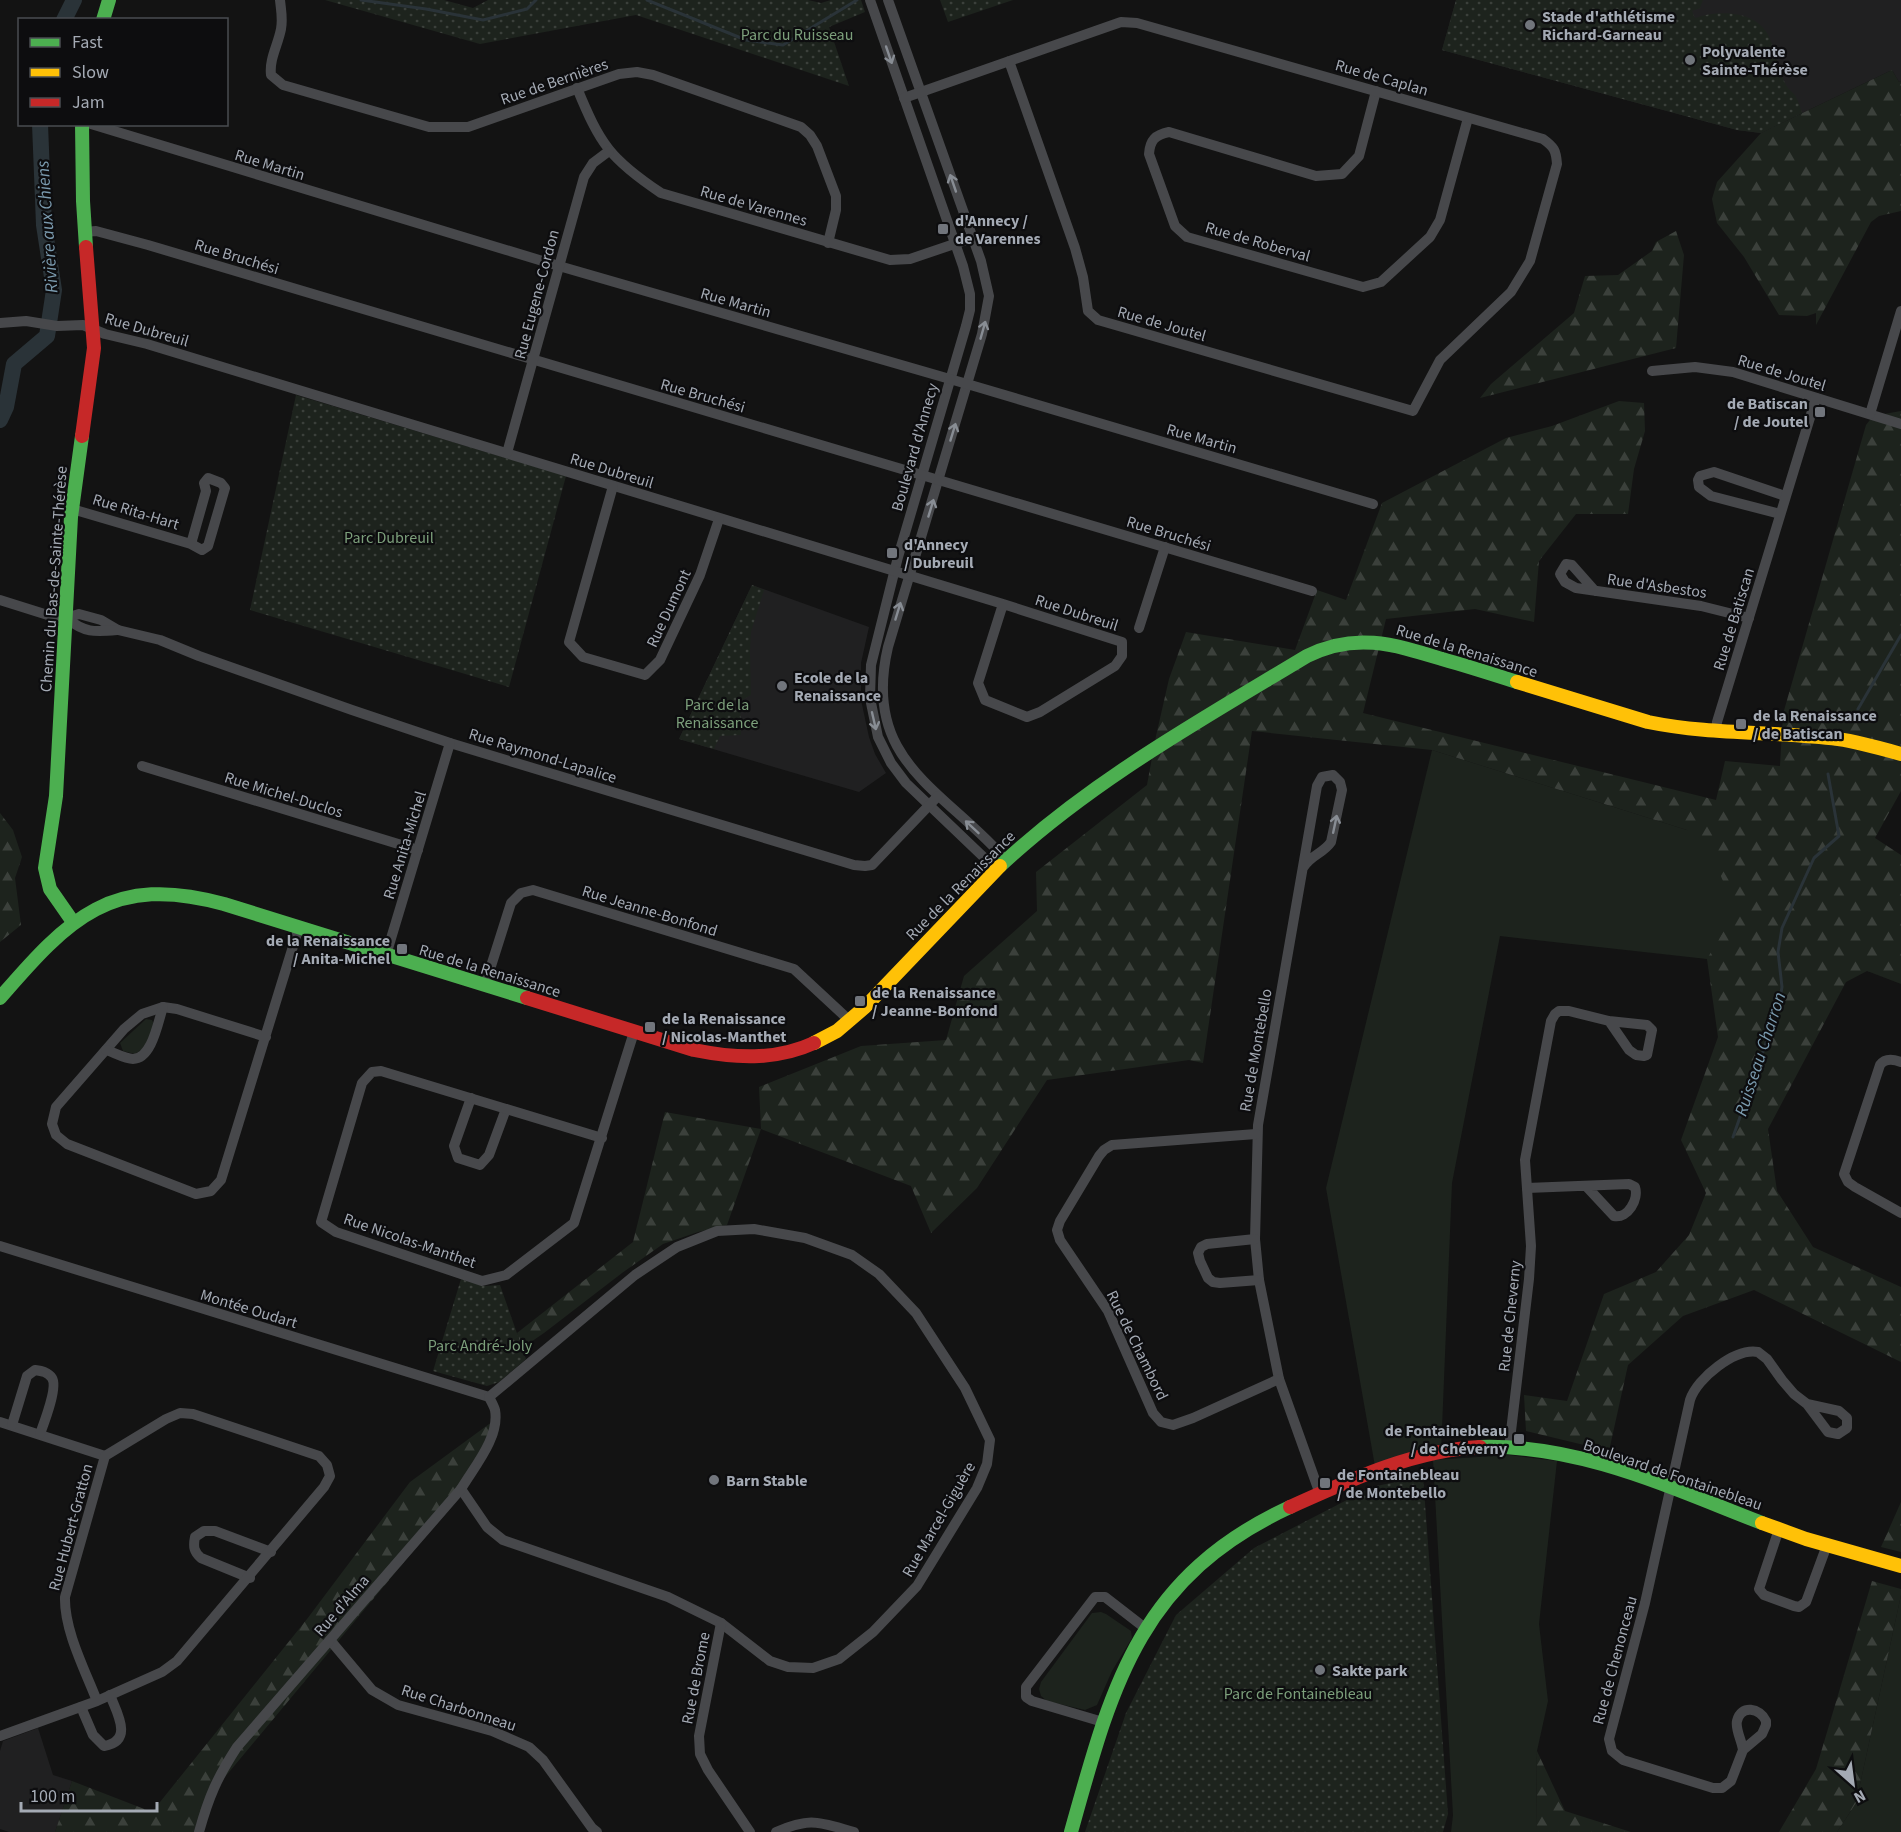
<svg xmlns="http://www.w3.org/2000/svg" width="1901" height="1832" viewBox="0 0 1901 1832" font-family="'Source Sans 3',sans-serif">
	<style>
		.built { fill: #202021 }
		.grass { fill: #1d231d }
		.forest { fill: url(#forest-firs) }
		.park { fill: url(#park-dots) }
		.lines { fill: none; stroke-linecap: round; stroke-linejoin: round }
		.stream { stroke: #2a3338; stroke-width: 3 }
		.river { stroke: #2a3338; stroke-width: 16 }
		.street { stroke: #47484b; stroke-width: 10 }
		.fast { stroke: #4caf50; stroke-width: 14 }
		.slow { stroke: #ffc107; stroke-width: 14 }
		.jam { stroke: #c62828; stroke-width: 14 }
		.oneway { stroke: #888d94 }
		.poi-dot { fill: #71757c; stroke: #0d0d0f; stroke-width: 2 }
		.labels { text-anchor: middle; stroke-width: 4.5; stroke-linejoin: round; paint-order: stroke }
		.poi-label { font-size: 16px; font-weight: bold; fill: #a4aab4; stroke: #0d0d0f; text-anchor: start }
		.park-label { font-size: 16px; fill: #7c9f7b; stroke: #0d0d0f }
		.street-label { font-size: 16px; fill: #a4aab4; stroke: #0d0d0f }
		.water-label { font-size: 18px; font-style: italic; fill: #7b9baf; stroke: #0d0d0f }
	</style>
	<defs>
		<pattern id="forest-firs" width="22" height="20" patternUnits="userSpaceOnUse" patternTransform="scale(1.5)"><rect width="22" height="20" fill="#1d231d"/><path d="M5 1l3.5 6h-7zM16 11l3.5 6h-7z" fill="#3b403b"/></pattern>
		<pattern id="park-dots" width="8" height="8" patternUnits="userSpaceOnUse" patternTransform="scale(1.5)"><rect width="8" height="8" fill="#1d231d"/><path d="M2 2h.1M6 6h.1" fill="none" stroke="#3b403b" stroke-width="1.8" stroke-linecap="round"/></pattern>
	</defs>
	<rect width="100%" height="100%" fill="#131313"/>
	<g class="built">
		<polygon points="1456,0 1901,0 1901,81 1899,82 1892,70 1761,133 1737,130 1442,50"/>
		<polygon points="752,585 869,627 861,663 861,700 869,737 875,754 886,773 859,792 679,739"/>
		<polygon points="38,1728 53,1775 72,1781 55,1832 9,1832 0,1829 0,1751 3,1741"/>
	</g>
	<g class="grass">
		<polygon points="1432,750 1687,830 1901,900 1901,984 1867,971 1707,959 1500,936 1452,1183 1441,1453 1376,1472 1326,1188"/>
		<polygon points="146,1019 152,1020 154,1024 146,1047 135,1054 123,1051 120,1043"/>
		<polygon points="1509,1455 1557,1461 1539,1624 1548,1701 1537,1751 1536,1832 1451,1832 1453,1815 1433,1460"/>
		<polygon points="1901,1595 1901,1832 1837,1832 1856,1803"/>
		<polygon points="1101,1612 1106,1614 1131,1631 1132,1638 1112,1671 1097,1705 1085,1710 1047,1701 1041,1696 1039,1689 1041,1682 1092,1613"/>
	</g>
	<g class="forest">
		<polygon points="1892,70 1899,82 1901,81 1901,211 1879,216 1871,222 1816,325 1816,313 1807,316 1779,315 1744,257 1717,223 1712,199 1717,182 1761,133"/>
		<polygon points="1676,231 1684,255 1676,348 1480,398 1491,384 1574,313 1585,276 1618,275 1652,251 1656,242"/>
		<polygon points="1619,401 1644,403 1645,431 1634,469 1628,514 1576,514 1539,561 1534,622 1475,609 1386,619 1363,713 1716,800 1725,761 1780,766 1783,714 1866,425 1873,416 1901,411 1901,791 1875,838 1901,855 1901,978 1867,971 1846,982 1768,1129 1777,1191 1813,1247 1901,1287 1901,1362 1754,1290 1683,1316 1628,1365 1609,1451 1526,1431 1524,1395 1567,1401 1604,1294 1656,1272 1689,1235 1706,1193 1681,1140 1718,1037 1707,959 1730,920 1729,895 1714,860 1687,830 1432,750 1252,731 1203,1063 1189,1060 1047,1080 977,1188 931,1233 911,1186 761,1129 727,1225 698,1232 663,1244 622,1273 544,1333 522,1348 517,1333 633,1242 665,1112 761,1129 759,1087 861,1046 946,1040 964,976 1037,911 1036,872 1147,785 1156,736 1169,679 1186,632 1295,650 1317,590 1346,600 1382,503 1506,438 1552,426"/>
		<polygon points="0,813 13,830 22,857 15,878 21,925 0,942"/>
		<polygon points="500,1416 498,1435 464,1490 210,1795 198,1832 55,1832 72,1781 152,1812 307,1619 410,1482"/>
		<polygon points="1901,1502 1901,1552 1881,1547"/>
		<polygon points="1872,1581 1901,1589 1901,1595 1856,1803 1837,1832 1779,1832 1816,1769"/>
		<polygon points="1537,1751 1565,1811 1631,1832 1536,1832"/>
	</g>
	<g class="park">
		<polygon points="325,0 444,0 473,8 488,0 808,0 821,3 831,0 861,0 865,12 829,27 849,86 636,15 480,44"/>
		<polygon points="940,0 1013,0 948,22"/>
		<path d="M 1456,0 L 1703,0 L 1700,8 L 1692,11 L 1695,18 C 1718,10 1757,10 1769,37 C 1776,52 1778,70 1786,85 C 1788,89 1792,92 1795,95 C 1798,100 1800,107 1802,113 L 1761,133 L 1737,130 L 1442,50 Z"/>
		<polygon points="296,395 566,476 509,687 250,610"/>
		<polygon points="752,585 764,590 751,632 750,651 751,695 740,701 741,735 720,736 714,749 679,739"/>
		<polygon points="461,1279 483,1286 500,1285 526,1359 499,1382 487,1386 433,1371"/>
		<polygon points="1423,1476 1448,1814 1443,1832 1085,1832 1126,1713 1176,1615 1254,1548 1372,1487"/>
	</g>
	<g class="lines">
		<g class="stream">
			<polyline points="361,0 426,9 483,20 527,9 536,0"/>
			<polyline points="647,0 746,40 783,45 857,0"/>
			<polyline points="1858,709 1901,635"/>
			<polyline points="1733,1137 1778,1009 1782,987 1778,952 1782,928 1814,858 1839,836 1828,774"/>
		</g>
		<g class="river">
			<polyline points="64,20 74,0"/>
			<polyline points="0,420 6,407 14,364 47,336 54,290 44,225 40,124"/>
		</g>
		<g class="street">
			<path d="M 280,0 C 281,10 283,19 281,29 C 278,45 269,59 271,75 L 283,85 L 429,127 L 468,127 L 619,74 L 637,72 L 653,75 L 801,127 L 810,135 L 817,146 L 836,196 L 836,210 L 828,243"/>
			<polyline points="870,0 963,266 970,294 970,310 966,326 898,557 871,665 870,698 878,737 891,763 906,783 996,869"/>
			<path d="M 888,0 L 981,261 L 989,296 L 982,334 L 888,647 C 861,762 944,789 1006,860"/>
			<path d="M 577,88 C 600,144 610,159 661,193 L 890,260 L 910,259 L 972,238"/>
			<path d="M 1376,91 L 1359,156 L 1342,174 L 1316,176 L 1169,132 C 1155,135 1150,140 1149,154 L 1175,226 L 1187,237 L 1363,287 L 1381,282 L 1430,237 L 1440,220 L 1468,118"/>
			<path d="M 904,98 L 1121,22 L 1137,23 L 1543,139 C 1554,147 1556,150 1557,164 L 1530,261 L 1511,292 L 1440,360 L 1413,411 L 1098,320 L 1088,311 L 1083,277 L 1075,248 L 1009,61"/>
			<polyline points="91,124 559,266 974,386 1373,504"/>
			<polyline points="85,232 96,231 148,245 1312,591"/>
			<polyline points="0,323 26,321 57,326 83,325 105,334 147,344 1003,604 1122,642 1122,656 1115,666 1040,712 1027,717 985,700 978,683 1003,604"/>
			<polyline points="1652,371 1695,367 1733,372 1901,424"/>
			<polyline points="1870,414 1901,311"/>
			<polyline points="507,453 584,177 593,163 609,151"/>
			<polyline points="613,486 569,642 583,657 645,675 660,660 700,575 719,519"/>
			<polyline points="72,509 191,544 202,550 208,546 225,488 221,483 208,478 204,483 206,491 191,544"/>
			<polyline points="1780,514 1711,496 1699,487 1698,480 1700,476 1714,472 1785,496"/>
			<polyline points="1595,591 1572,565 1566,564 1560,574 1565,582 1576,588 1701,606 1749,618"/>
			<polyline points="0,600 54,617 66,618 79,614 101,620 118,630 160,640 199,656 352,710 450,743 854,865 865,866 872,865 938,796"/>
			<path d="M 66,618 C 85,633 94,632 118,630"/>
			<polyline points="1139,628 1165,547"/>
			<polyline points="1716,732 1717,722 1816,398"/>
			<polyline points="142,766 418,850"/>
			<path d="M 1303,868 C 1310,855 1323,854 1331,842 L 1342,790 L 1340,782 L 1333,775 L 1322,777 L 1317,786 L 1258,1125 L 1255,1239 L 1259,1280 L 1279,1379 L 1320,1494"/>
			<polyline points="386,955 450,743"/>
			<polyline points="485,985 511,903 521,893 533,890 794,969 850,1021"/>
			<polyline points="266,1037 177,1009 163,1007 142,1014 124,1029 56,1107 52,1124 56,1135 67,1144 196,1194 211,1191 221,1180 299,927"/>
			<path d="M 106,1050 C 113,1052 125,1059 133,1059 C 152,1059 158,1022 163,1007"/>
			<path d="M 1901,1062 C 1893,1059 1885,1058 1880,1065 L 1844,1174 L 1848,1182 L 1855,1187 L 1901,1213"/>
			<polyline points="471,1098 454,1146 458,1158 480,1165 489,1155 506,1109"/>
			<polyline points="1256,1134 1112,1145 1104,1150 1099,1156 1060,1221 1057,1230 1060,1240 1108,1311 1153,1413 1161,1422 1173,1425 1193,1418 1279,1379"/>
			<polyline points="602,1138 381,1071 372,1072 362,1083 321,1222 336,1232 482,1281 506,1275 574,1223 634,1032"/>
			<path d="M 1527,1188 L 1629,1184 L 1635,1187 C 1639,1199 1628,1219 1614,1216 L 1586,1186"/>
			<polyline points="1255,1239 1207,1244 1201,1247 1198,1253 1200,1261 1208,1278 1213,1282 1220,1283 1259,1280"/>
			<polyline points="0,1246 489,1397"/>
			<polyline points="0,1422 105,1456"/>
			<path d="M 12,1425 L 27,1376 L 35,1370 C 42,1371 48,1372 52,1378 C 58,1387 44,1423 40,1434"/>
			<polyline points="1509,1448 1529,1279 1531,1246 1525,1160 1551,1021 1555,1014 1559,1011 1569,1011 1609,1021 1647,1025 1652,1030 1647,1055 1644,1056 1636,1055 1629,1050 1609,1021"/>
			<polyline points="461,1489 487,1527 503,1540 668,1597 721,1623 770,1661 788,1667 813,1668 839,1659 873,1632 917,1586 977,1488 987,1464 990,1440 965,1388 916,1313 879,1274 852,1255 805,1238 754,1229 717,1231 677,1247 635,1275 489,1397"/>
			<polyline points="1779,1529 1759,1589 1764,1595 1794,1606 1799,1607 1806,1602 1827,1545"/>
			<path d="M 250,1578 L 201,1558 C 194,1552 193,1547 195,1537 L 204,1531 L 215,1531 L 271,1552"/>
			<polyline points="721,1623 699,1736 700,1754 708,1770 750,1832"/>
			<polyline points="330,1640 372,1690 398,1705 492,1731 529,1747 543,1760 592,1828 597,1832"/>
			<path d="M 81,1707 L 93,1735 L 104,1746 C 134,1741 117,1713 110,1695"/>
			<polyline points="1103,1722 1032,1701 1026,1697 1026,1687 1095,1597 1105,1597 1145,1628"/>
			<path d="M 0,1736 L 97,1701 L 162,1672 L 177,1661 L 324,1487 L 330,1476 L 327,1465 L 319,1456 L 193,1414 L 180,1413 L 166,1419 L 105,1456 L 65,1597 C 64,1630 85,1670 97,1701"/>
			<path d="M 1743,1750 C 1742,1741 1735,1729 1737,1721 C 1741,1704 1760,1708 1766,1721 L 1766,1725 L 1762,1734 L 1743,1750 L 1731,1781 L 1722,1788 L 1713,1788 L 1623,1760 L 1612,1751 L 1609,1739 L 1645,1603 L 1690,1400 C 1697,1378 1735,1348 1758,1352 L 1767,1359 L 1782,1380 L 1794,1394 L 1807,1404 L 1828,1432 L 1838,1434 L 1847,1428 L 1847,1418 L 1839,1411 L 1807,1404"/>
			<path d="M 199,1832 C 209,1796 217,1778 237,1747 L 461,1489 C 474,1467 500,1437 495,1410 C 494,1406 491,1401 489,1397"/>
			<path d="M 776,1832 C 811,1817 818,1822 854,1832"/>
		</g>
		<g class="fast">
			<polyline points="103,20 109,0"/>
			<polyline points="82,124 83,201 86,247"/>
			<path d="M 1000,866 C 1091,781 1201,720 1307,656 C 1355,632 1393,644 1442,659 C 1467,666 1492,674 1517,682"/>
			<polyline points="73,922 50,889 45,868 56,796 71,517 82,436"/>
			<path d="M 0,998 C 69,918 112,873 224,904 L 527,998"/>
			<path d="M 1480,1447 C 1580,1444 1671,1488 1762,1523"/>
			<path d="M 1071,1832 C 1112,1685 1139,1577 1290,1507"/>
		</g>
		<g class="slow">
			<path d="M 1517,682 L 1648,722 C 1711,735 1774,731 1838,739 C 1859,742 1880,748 1901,754"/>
			<polyline points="814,1043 837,1031 865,1007 1000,866"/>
			<polyline points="1762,1523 1806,1539 1901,1566"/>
		</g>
		<g class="jam">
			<polyline points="82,436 94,348 86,247"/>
			<path d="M 527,998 L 694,1050 C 734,1058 775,1061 814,1043"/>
			<path d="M 1290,1507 C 1350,1480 1414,1450 1480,1447"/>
		</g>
	</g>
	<defs><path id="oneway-shaft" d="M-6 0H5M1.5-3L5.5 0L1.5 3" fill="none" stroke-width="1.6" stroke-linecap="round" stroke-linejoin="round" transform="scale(1.5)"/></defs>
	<g class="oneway">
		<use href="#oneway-shaft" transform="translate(889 55) rotate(71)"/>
		<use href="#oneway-shaft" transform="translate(953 183) rotate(-109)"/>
		<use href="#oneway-shaft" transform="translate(983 330) rotate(-74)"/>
		<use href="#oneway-shaft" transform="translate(953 432) rotate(-73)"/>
		<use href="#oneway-shaft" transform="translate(931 508) rotate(-73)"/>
		<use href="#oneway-shaft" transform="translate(898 611) rotate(-73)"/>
		<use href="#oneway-shaft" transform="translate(874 721) rotate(77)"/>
		<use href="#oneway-shaft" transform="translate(1335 824) rotate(-78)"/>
		<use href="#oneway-shaft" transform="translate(972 827) rotate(-137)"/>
	</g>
	<g class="poi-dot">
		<circle cx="1530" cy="25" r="6"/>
		<circle cx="1690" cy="60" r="6"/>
		<rect x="937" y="223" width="12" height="12" rx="3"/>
		<rect x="1814" y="406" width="12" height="12" rx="3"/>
		<rect x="886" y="547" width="12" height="12" rx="3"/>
		<circle cx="782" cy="686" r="6"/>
		<rect x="1735" y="718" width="12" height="12" rx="3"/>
		<rect x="396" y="943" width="12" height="12" rx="3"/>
		<rect x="854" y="995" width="12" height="12" rx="3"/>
		<rect x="644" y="1021" width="12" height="12" rx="3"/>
		<rect x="1513" y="1433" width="12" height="12" rx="3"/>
		<circle cx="714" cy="1480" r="6"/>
		<rect x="1319" y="1477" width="12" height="12" rx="3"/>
		<circle cx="1320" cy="1670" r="6"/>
	</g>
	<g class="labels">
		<g class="poi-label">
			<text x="1542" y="22">Stade d'athlétisme<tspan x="1542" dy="18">Richard-Garneau</tspan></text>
			<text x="1702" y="57">Polyvalente<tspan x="1702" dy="18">Sainte-Thérèse</tspan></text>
			<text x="955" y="226">d'Annecy /<tspan x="955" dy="18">de Varennes</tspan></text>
			<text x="1808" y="409" text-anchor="end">de Batiscan<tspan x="1808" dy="18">/ de Joutel</tspan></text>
			<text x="904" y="550">d'Annecy<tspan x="904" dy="18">/ Dubreuil</tspan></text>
			<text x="794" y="683">Ecole de la<tspan x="794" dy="18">Renaissance</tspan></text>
			<text x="1753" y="721">de la Renaissance<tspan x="1753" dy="18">/ de Batiscan</tspan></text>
			<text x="390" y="946" text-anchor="end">de la Renaissance<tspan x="390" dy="18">/ Anita-Michel</tspan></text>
			<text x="872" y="998">de la Renaissance<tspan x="872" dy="18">/ Jeanne-Bonfond</tspan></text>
			<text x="662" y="1024">de la Renaissance<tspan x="662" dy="18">/ Nicolas-Manthet</tspan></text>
			<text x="1507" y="1436" text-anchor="end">de Fontainebleau<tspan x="1507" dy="18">/ de Chéverny</tspan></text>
			<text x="1337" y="1480">de Fontainebleau<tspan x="1337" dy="18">/ de Montebello</tspan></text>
			<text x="726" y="1486">Barn Stable</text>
			<text x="1332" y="1676">Sakte park</text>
		</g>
		<g class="park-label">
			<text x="797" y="40">Parc du Ruisseau</text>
			<text x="389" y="543">Parc Dubreuil</text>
			<text x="717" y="710">Parc de la<tspan x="717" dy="18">Renaissance</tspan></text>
			<text x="480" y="1351">Parc André-Joly</text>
			<text x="1298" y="1699">Parc de Fontainebleau</text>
		</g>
		<g class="street-label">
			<text transform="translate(1382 77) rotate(16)" y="6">Rue de Caplan</text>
			<text transform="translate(554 81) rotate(-19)" y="6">Rue de Bernières</text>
			<text transform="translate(270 164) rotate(17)" y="6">Rue Martin</text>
			<text transform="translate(754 205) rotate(16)" y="6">Rue de Varennes</text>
			<text transform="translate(1258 241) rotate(16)" y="6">Rue de Roberval</text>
			<text transform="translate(237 256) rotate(17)" y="6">Rue Bruchési</text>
			<text transform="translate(536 294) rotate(-75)" y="6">Rue Eugene-Cordon</text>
			<text transform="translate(736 302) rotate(16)" y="6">Rue Martin</text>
			<text transform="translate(1162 323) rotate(16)" y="6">Rue de Joutel</text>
			<text transform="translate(147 329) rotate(16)" y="6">Rue Dubreuil</text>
			<text transform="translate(1782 372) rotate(17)" y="6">Rue de Joutel</text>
			<text transform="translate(703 395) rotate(16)" y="6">Rue Bruchési</text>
			<text transform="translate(1202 438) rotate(16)" y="6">Rue Martin</text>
			<text transform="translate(914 447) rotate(-74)" y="6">Boulevard d'Annecy</text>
			<text transform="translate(612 470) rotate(17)" y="6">Rue Dubreuil</text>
			<text transform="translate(136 511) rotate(17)" y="6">Rue Rita-Hart</text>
			<text transform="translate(1169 533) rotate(17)" y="6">Rue Bruchési</text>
			<text transform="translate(53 579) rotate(-86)" y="6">Chemin du Bas-de-Sainte-Thérèse</text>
			<text transform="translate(1657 585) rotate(8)" y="6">Rue d'Asbestos</text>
			<text transform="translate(668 608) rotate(-65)" y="6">Rue Dumont</text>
			<text transform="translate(1077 612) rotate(18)" y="6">Rue Dubreuil</text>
			<text transform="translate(1733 619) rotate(-73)" y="6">Rue de Batiscan</text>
			<text transform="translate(1467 650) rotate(17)" y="6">Rue de la Renaissance</text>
			<text transform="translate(543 755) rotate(17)" y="6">Rue Raymond-Lapalice</text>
			<text transform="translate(284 794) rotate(17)" y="6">Rue Michel-Duclos</text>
			<text transform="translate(404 845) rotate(-73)" y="6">Rue Anita-Michel</text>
			<text transform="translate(960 885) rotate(-45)" y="6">Rue de la Renaissance</text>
			<text transform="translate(650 910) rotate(17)" y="6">Rue Jeanne-Bonfond</text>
			<text transform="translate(490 970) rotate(17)" y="6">Rue de la Renaissance</text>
			<text transform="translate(1255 1050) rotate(-80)" y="6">Rue de Montebello</text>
			<text transform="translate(410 1240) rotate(19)" y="6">Rue Nicolas-Manthet</text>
			<text transform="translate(249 1308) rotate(17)" y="6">Montée Oudart</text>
			<text transform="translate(1509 1316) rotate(-84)" y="6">Rue de Cheverny</text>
			<text transform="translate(1138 1345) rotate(64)" y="6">Rue de Chambord</text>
			<text transform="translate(1673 1474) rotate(19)" y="6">Boulevard de Fontainebleau</text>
			<text transform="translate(938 1519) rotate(-60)" y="6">Rue Marcel-Giguère</text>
			<text transform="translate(70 1527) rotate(-75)" y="6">Rue Hubert-Gratton</text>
			<text transform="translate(341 1605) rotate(-49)" y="6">Rue d'Alma</text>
			<text transform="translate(1614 1660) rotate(-75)" y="6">Rue de Chenonceau</text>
			<text transform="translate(695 1678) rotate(-79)" y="6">Rue de Brome</text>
			<text transform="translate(459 1707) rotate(18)" y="6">Rue Charbonneau</text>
		</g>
		<g class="water-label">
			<text transform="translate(47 227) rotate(-94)" y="6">Rivière aux Chiens</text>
			<text transform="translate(1760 1054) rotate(-72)" y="6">Ruisseau Charron</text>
		</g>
	</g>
	<rect x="18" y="18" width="210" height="108" fill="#0d0d0f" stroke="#494c51" stroke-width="1.5"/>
	<rect x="30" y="38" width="30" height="9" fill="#4caf50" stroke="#494c51" stroke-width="1.5"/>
	<text x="72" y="48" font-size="18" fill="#a4aab4">Fast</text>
	<rect x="30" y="68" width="30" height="9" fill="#ffc107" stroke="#494c51" stroke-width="1.5"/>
	<text x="72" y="78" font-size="18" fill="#a4aab4">Slow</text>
	<rect x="30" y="98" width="30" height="9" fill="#c62828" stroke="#494c51" stroke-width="1.5"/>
	<text x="72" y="108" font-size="18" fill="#a4aab4">Jam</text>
	<g transform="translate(1853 1784) rotate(152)" stroke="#0d0d0f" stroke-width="4.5" paint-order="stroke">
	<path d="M0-4.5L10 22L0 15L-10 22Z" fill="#a4aab4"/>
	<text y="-9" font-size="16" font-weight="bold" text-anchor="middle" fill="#a4aab4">N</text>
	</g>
	<path d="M21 1802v9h136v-9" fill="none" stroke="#a4aab4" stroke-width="3"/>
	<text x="30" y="1802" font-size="18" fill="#a4aab4" stroke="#0d0d0f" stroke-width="4.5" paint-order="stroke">100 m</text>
</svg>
